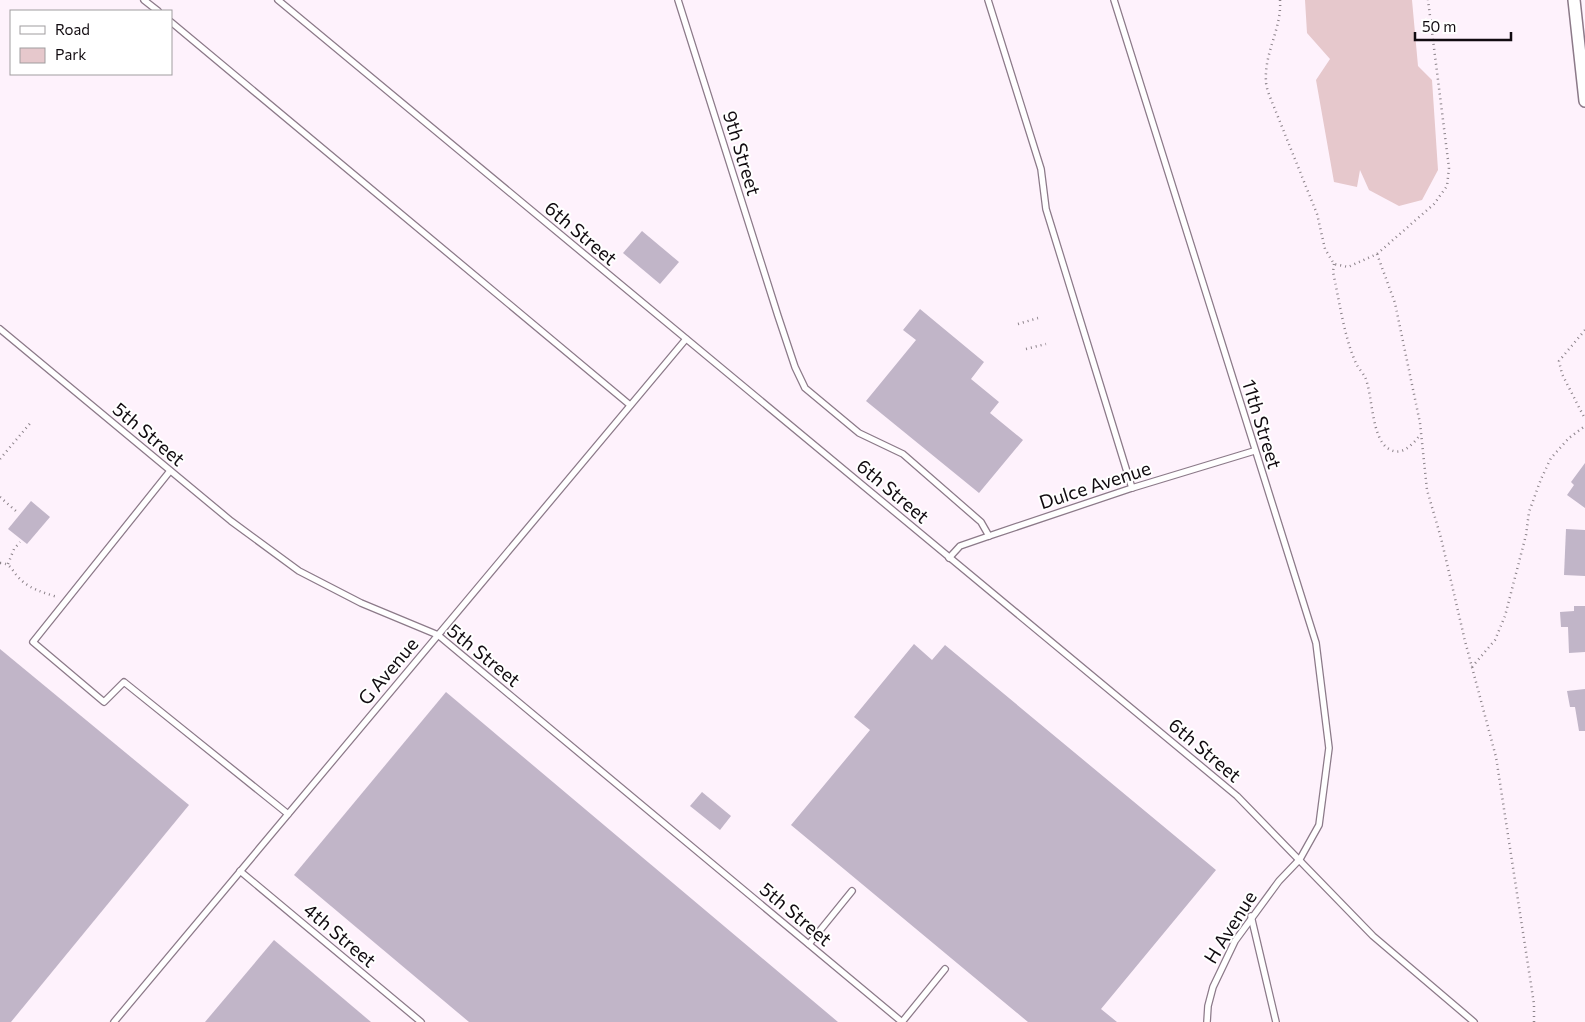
<svg xmlns="http://www.w3.org/2000/svg" width="1585" height="1022" viewBox="0 0 1585 1022" font-family="Commissioner,sans-serif">
	<style>
		.green { fill: #e6c8cc }
		.building { fill: #c1b5c8 }
		.lines { fill: none; stroke-linecap: round; stroke-linejoin: round }
		.service-casing { stroke: #8c7a89; stroke-width: 8 }
		.minor-casing { stroke: #8c7a89; stroke-width: 14 }
		.path { stroke: #8c838a; stroke-width: 2.5; stroke-dasharray: 1 4; stroke-linecap: butt }
		.service { stroke: #fff; stroke-width: 5.5 }
		.minor { stroke: #fff; stroke-width: 11 }
		.labels { text-anchor: middle; stroke-width: 4; stroke-linejoin: round; paint-order: stroke }
		.street-label { font-size: 19px; fill: #110b10; stroke: #fff }
	</style>
	<rect width="100%" height="100%" fill="#fef2fc"/>
	<polygon class="green" points="1305,0 1412,0 1418,66 1432,80 1438,170 1422,200 1399,206 1369,190 1360,170 1357,187 1334,182 1316,80 1330,59 1307,33"/>
	<g class="building">
		<polygon points="642,231 679,262 660,284 623,253"/>
		<polygon points="920,309 984,362 971,379 999,402 990,413 1023,440 979,493 866,401 916,340 903,330"/>
		<polygon points="1585,463 1585,508 1567,495 1574,485 1571,482"/>
		<polygon points="31,501 50,517 27,544 8,529"/>
		<polygon points="1566,529 1585,530 1585,576 1564,575"/>
		<polygon points="1574,606 1585,606 1585,652 1569,653 1568,627 1561,627 1560,612 1574,611"/>
		<polygon points="914,644 932,660 945,645 1216,870 1101,1009 1117,1022 1028,1022 791,825 870,730 854,717"/>
		<polygon points="0,649 189,805 11,1022 0,1022"/>
		<polygon points="1585,689 1585,731 1579,731 1575,707 1570,707 1567,691"/>
		<polygon points="446,692 838,1022 469,1022 294,875"/>
		<polygon points="702,792 731,816 720,830 690,806"/>
		<polygon points="274,940 371,1022 205,1022"/>
	</g>
	<g class="lines">
		<g class="service-casing">
			<g id="service">
				<polyline points="144,0 158,11"/>
				<polyline points="278,0 1237,796 1373,936 1474,1022"/>
				<polyline points="678,0 778,316 795,367 805,388 859,433 903,454 981,522 989,536"/>
				<polyline points="988,0 1041,169 1046,209 1132,488"/>
				<polyline points="1114,0 1316,643 1329,748 1319,825 1300,859 1279,881 1235,941 1213,987 1208,1006 1207,1022"/>
				<polyline points="171,22 630,405"/>
				<polyline points="0,329 231,521 299,571 361,603 438,635 902,1022"/>
				<polyline points="170,471 33,642 104,702 124,682 288,814"/>
				<polyline points="949,558 960,546 989,536 1132,488 1254,451"/>
				<polyline points="240,871 421,1022"/>
				<polyline points="1251,916 1276,1022"/>
				<polyline points="809,944 852,891"/>
				<polyline points="114,1022 686,339"/>
				<polyline points="902,1022 945,969"/>
			</g>
		</g>
		<g class="minor-casing">
			<polyline id="minor" points="1574,0 1585,101"/>
		</g>
		<g class="path">
			<path d="M 1280,0 C 1282,28 1264,53 1266,81 C 1266,86 1268,92 1270,97 L 1317,214 L 1325,249 L 1334,264 L 1348,267 L 1377,254 L 1434,204 L 1447,186 L 1449,168 L 1428,0"/>
			<polyline points="1377,254 1395,303 1420,423 1427,490 1441,538 1465,641 1496,757 1534,1004 1534,1022"/>
			<path d="M 1334,264 L 1333,272 C 1339,299 1345,342 1357,365 C 1359,369 1363,373 1365,377 C 1373,395 1371,439 1389,449 C 1402,457 1413,444 1420,435"/>
			<polyline points="1018,324 1038,318"/>
			<polyline points="1585,330 1559,361 1562,374 1585,419"/>
			<polyline points="1026,349 1046,344"/>
			<polyline points="0,459 32,421"/>
			<polyline points="0,497 17,512"/>
			<path d="M 0,563 C 10,563 12,570 18,577 C 29,589 42,592 57,597"/>
			<polyline points="8,564 14,549 20,542"/>
			<polyline points="1472,667 1495,640 1505,616 1526,535 1529,512 1541,479 1551,458 1569,438 1585,426"/>
		</g>
		<use href="#service" class="service"/>
		<use href="#minor" class="minor"/>
	</g>
	<g class="labels">
		<g class="street-label">
			<text transform="translate(742 153) rotate(73)" y="7">9th Street</text>
			<text transform="translate(581 233) rotate(40)" y="7">6th Street</text>
			<text transform="translate(1262 424) rotate(73)" y="7">11th Street</text>
			<text transform="translate(149 434) rotate(40)" y="7">5th Street</text>
			<text transform="translate(1095 485) rotate(-18)" y="7">Dulce Avenue</text>
			<text transform="translate(893 491) rotate(40)" y="7">6th Street</text>
			<text transform="translate(484 655) rotate(39)" y="7">5th Street</text>
			<text transform="translate(388 671) rotate(-50)" y="7">G Avenue</text>
			<text transform="translate(1205 750) rotate(40)" y="7">6th Street</text>
			<text transform="translate(796 914) rotate(40)" y="7">5th Street</text>
			<text transform="translate(1230 927) rotate(-58)" y="7">H Avenue</text>
			<text transform="translate(340 935) rotate(40)" y="7">4th Street</text>
		</g>
	</g>
	<rect x="10" y="10" width="162" height="65" fill="#ffffff" stroke="#a09d9f"/>
	<rect x="20" y="26" width="25" height="8" fill="#ffffff" stroke="#a09d9f"/>
	<text x="55" y="35" font-size="15" fill="#110b10">Road</text>
	<rect x="20" y="48" width="25" height="15" fill="#e6c8cc" stroke="#a09d9f"/>
	<text x="55" y="60" font-size="15" fill="#110b10">Park</text>
	<path d="M1415 32v8h96v-8" fill="none" stroke="#110b10" stroke-width="2.5"/>
	<text x="1422" y="32" font-size="15" fill="#110b10" stroke="#ffffff" stroke-width="4" paint-order="stroke">50 m</text>
</svg>
